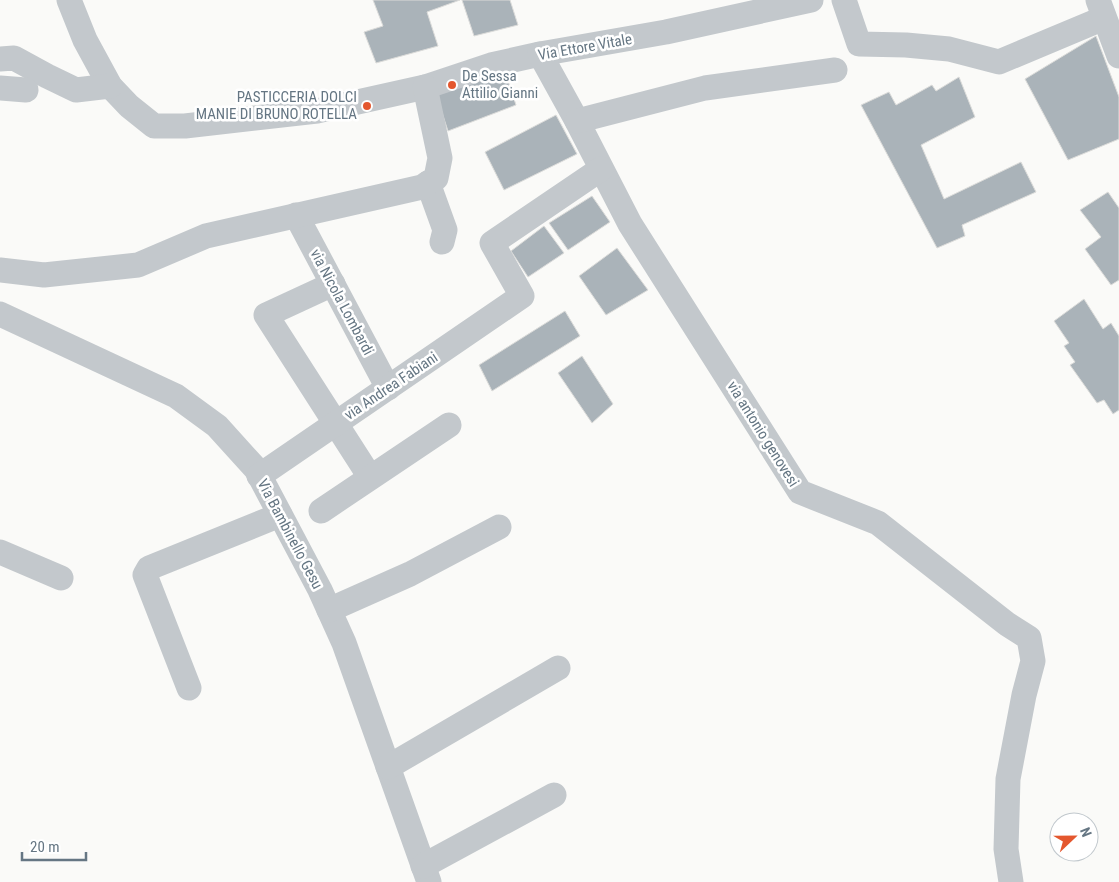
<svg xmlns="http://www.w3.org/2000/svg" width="1119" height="882" viewBox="0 0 1119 882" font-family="'Roboto Condensed',sans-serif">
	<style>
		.building { fill: #aab3b9; stroke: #dcdcda }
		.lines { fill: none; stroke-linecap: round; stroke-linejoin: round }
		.minor { stroke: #c3c8cc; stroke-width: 25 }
		.poi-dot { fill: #e4572e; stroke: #fff; stroke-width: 2 }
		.labels { text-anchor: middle; stroke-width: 5; stroke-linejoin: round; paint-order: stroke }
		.street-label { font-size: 15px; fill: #657683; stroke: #fff }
		.poi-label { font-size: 15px; fill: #657683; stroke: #fff; text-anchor: start }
	</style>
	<rect width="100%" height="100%" fill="#fafaf8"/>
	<g class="building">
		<polygon points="373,0 460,0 427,12 438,46 376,63 364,32 383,26"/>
		<polygon points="462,0 510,0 518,25 474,36"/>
		<polygon points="1096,36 1119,97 1119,139 1068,160 1025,79"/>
		<polygon points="505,72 516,105 448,131 436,94"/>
		<polygon points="959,77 975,117 921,145 944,199 1021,162 1036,192 962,225 965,236 937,248 861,105 889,92 896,105 932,85 936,91"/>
		<polygon points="556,115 577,154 504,190 485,152"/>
		<polygon points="1108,192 1119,208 1119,280 1111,285 1085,249 1101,237 1080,210"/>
		<polygon points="592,196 610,222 568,250 549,223"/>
		<polygon points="544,226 564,253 528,277 511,251"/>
		<polygon points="617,248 648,290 606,315 579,276"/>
		<polygon points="1084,299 1103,329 1111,323 1119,336 1119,410 1113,414 1104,400 1097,403 1070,365 1075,362 1064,346 1069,343 1054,321"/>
		<polygon points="565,311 580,336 492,391 479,365"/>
		<polygon points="582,356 613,404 592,423 558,373"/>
	</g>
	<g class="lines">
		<g class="minor">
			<polyline points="69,0 85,40 110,86 129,106 154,126 185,126 317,111 425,87 491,65 540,54 666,32 811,0"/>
			<polyline points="844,0 859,44 906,45 949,49 999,62 1104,18"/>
			<polyline points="1098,0 1119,56"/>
			<polyline points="540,54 577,121 630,224 800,492 878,523 1007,624 1029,638 1033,661 1024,695 1008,779 1006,849 1011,882"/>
			<polyline points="0,59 14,58 47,76 76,90 110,86"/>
			<polyline points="0,88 26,90"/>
			<polyline points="577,121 705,88 835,70"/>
			<polyline points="428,183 445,230 442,242"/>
			<polyline points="296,215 388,388"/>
			<polyline points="0,270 44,275 138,265 206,236 422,187 436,178 440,158 425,87"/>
			<polyline points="333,284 266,315 370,477"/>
			<polyline points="0,314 176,396 217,426 256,469 320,590 344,643 429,882"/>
			<polyline points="259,476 522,296 492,243 601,169"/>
			<polyline points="321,511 449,425"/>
			<polyline points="0,552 61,578"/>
			<polyline points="329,610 410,574 499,527"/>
			<polyline points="189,688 145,575 149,568 280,515"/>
			<polyline points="388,767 558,668"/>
			<polyline points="423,866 554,795"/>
		</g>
	</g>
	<g class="poi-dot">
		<circle cx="452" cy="85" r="5"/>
		<circle cx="367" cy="106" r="5"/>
	</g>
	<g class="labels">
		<g class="street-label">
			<text transform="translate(585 47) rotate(-10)" y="5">Via Ettore Vitale</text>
			<text transform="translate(342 302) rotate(62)" y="5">via Nicola Lombardi</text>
			<text transform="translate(391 386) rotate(-34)" y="5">via Andrea Fabiani</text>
			<text transform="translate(763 434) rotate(58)" y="5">via antonio genovesi</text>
			<text transform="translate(290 534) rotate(62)" y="5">Via Bambinello Gesu</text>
		</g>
		<g class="poi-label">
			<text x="462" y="81">De Sessa<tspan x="462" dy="17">Attilio Gianni</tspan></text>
			<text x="357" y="102" text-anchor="end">PASTICCERIA DOLCI<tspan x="357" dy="17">MANIE DI BRUNO ROTELLA</tspan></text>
		</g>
	</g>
	<g transform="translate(1074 837) rotate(68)"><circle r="24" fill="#ffffff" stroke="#c1c8cd"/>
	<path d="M0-4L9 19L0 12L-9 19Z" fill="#e4572e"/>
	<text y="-8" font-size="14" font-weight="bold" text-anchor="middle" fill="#657683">N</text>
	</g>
	<path d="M22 852v8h64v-8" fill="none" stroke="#657683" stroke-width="2.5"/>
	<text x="30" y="852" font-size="15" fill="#657683" stroke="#ffffff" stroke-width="4" paint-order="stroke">20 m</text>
</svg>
